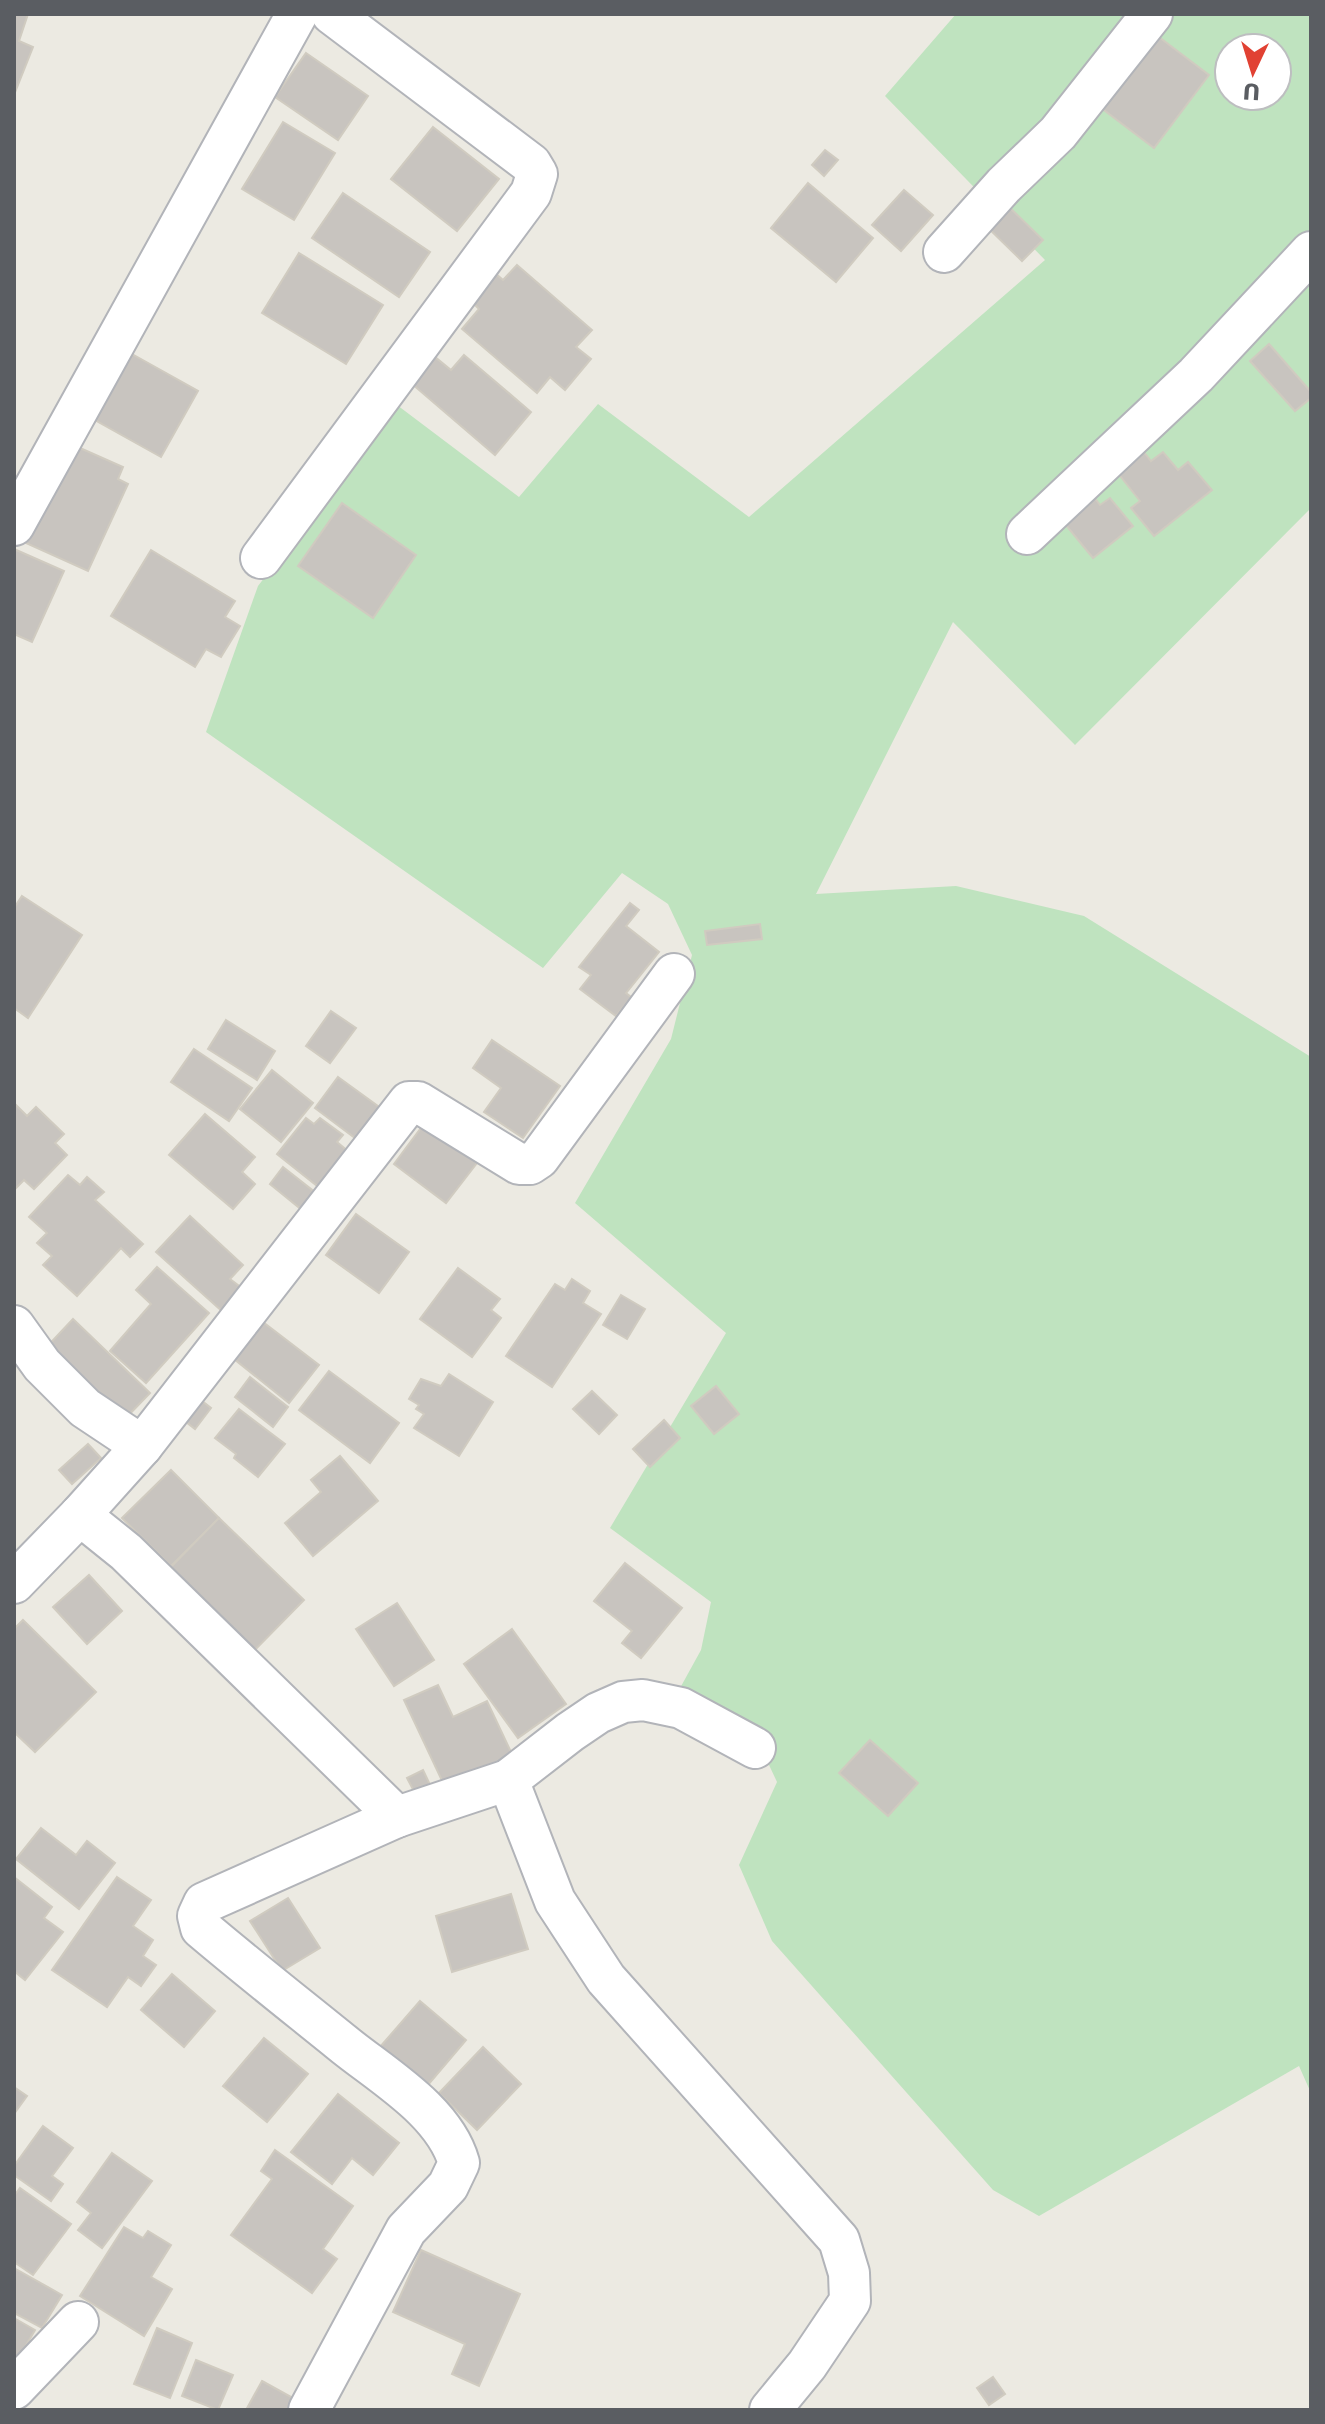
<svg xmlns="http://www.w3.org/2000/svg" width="1325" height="2424" viewBox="0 0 1325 2424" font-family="'DejaVu Sans',sans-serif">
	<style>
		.green { fill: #bfe3bf; fill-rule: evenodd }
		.building { fill: #c8c4bf; stroke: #d0cbc0; stroke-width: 2 }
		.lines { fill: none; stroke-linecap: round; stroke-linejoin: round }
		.minor-casing { stroke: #b2b4b9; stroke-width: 44 }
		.minor { stroke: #fff; stroke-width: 40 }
	</style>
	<rect width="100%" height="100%" fill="#eceae2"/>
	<path class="green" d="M 956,14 L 1311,14 L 1311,508 L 1075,745 L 953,622 L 816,894 L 956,886 L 1084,916 L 1311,1057 L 1311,2093 L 1299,2066 L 1039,2216 L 993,2190 L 772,1941 L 739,1865 L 777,1782 L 755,1735 L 674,1699 L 701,1650 L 711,1602 L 610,1528 L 726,1333 L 575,1203 L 671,1039 L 692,955 L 668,904 L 622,873 L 543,968 L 206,732 L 258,586 L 397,405 L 519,497 L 598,404 L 749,517 L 1045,260 L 885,96 ZM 1229,48 L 1277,48 L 1277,96 L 1229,96 Z"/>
	<g class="building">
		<polygon points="14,14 28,14 19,41 33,47 14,95"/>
		<polygon points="1147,28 1209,75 1154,148 1092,101"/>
		<polygon points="306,53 368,96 338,140 275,97"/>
		<polygon points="283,122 335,153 294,220 242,189"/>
		<polygon points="433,127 499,179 457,231 391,179"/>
		<polygon points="825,150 838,160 824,176 812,165"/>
		<polygon points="808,183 873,238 836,282 771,228"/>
		<polygon points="904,190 933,215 901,251 872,225"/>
		<polygon points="343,193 430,252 399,297 312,238"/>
		<polygon points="1002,200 1043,240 1022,261 981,221"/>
		<polygon points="299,253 383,305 346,364 262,313"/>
		<polygon points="517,265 592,330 576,347 591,359 565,390 550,377 537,393 462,329 479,309 471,301 495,273 503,280"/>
		<polygon points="1269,344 1311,392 1311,398 1295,411 1250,361"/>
		<polygon points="132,354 198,391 161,457 95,420"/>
		<polygon points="464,355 531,412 495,455 412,384 435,357 451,370"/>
		<polygon points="71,444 123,467 118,479 128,484 88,571 26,543"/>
		<polygon points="1143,451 1151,461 1163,452 1178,470 1188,462 1212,490 1154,536 1131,508 1140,501 1117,472"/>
		<polygon points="1091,493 1100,505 1110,498 1133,526 1093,558 1060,518"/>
		<polygon points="342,503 416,555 373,618 298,566"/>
		<polygon points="14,549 64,571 32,642 14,634"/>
		<polygon points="151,550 235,601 225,617 240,626 221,657 206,649 195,667 111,616"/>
		<polygon points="22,896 82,935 28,1018 14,1008 14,908"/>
		<polygon points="630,903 639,910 626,926 659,952 626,993 631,997 616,1016 580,989 591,975 579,967"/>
		<polygon points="760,924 762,939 707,945 705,931"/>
		<polygon points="331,1011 356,1028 330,1063 306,1046"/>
		<polygon points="226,1020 275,1051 257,1080 208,1049"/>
		<polygon points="492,1040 560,1086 523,1138 484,1112 501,1088 473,1068"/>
		<polygon points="194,1049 252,1088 229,1121 171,1082"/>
		<polygon points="272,1070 313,1103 281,1142 240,1109"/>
		<polygon points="338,1077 382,1109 359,1141 315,1108"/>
		<polygon points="14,1103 27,1116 36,1107 64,1134 55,1143 67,1155 34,1189 24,1180 14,1190"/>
		<polygon points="205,1114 255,1157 242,1172 255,1184 233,1209 169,1155"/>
		<polygon points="306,1118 314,1124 320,1118 343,1135 337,1142 350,1153 321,1189 277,1154"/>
		<polygon points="424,1124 477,1163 446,1203 394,1164"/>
		<polygon points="283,1167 316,1193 302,1210 270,1184"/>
		<polygon points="68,1175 80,1185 87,1177 104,1192 95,1200 143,1244 130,1257 121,1248 77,1296 43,1265 52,1256 37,1243 47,1233 29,1217"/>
		<polygon points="356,1214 409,1252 379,1293 326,1255"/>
		<polygon points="190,1216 243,1265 230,1279 243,1289 223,1312 156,1252"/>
		<polygon points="157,1267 209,1313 146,1383 110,1351 151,1304 136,1290"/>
		<polygon points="458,1268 500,1299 491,1310 501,1318 472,1357 420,1319"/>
		<polygon points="572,1279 590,1291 583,1303 601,1314 552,1387 506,1356 555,1284 565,1290"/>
		<polygon points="621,1295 645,1309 627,1339 603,1325"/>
		<polygon points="73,1319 150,1393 118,1426 41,1353"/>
		<polygon points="263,1322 319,1365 289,1403 234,1359"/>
		<polygon points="329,1371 399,1423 370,1463 299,1410"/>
		<polygon points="449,1374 493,1402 459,1456 414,1428 424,1414 416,1409 419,1405 409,1399 421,1379 441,1386"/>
		<polygon points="250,1377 288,1407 273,1427 235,1397"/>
		<polygon points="716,1386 739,1414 714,1434 691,1406"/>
		<polygon points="592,1391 617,1415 599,1434 573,1409"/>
		<polygon points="197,1397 211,1408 195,1429 181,1418"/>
		<polygon points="239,1409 285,1444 258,1477 234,1458 236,1454 215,1438"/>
		<polygon points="664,1420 680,1438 650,1467 633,1449"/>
		<polygon points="88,1444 101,1458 72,1484 59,1470"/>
		<polygon points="340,1456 378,1501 313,1556 285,1523 321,1492 311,1480"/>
		<polygon points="171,1470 219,1518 171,1566 122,1518"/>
		<polygon points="219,1518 304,1600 249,1656 164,1574"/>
		<polygon points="625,1563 682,1608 641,1658 622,1643 632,1631 594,1601"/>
		<polygon points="89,1575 122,1611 87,1644 53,1607"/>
		<polygon points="397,1603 434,1660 394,1686 356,1629"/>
		<polygon points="23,1620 96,1692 35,1752 14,1732 14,1629"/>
		<polygon points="512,1629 566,1704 518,1738 464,1664"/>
		<polygon points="438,1685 453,1717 487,1701 518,1767 445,1787 404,1700"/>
		<polygon points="870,1740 918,1783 888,1816 839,1773"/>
		<polygon points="423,1770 433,1791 418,1799 407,1778"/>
		<polygon points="41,1828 76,1855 87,1841 115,1863 79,1909 16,1859"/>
		<polygon points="14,1877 52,1907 44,1918 63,1932 25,1980 14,1971"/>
		<polygon points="117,1877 151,1900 133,1926 153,1940 143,1956 156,1965 141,1986 128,1977 107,2007 52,1970"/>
		<polygon points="511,1894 528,1949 452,1972 436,1916"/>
		<polygon points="288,1898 320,1948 282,1971 250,1921"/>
		<polygon points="172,1974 215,2011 184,2047 141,2010"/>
		<polygon points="420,2001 466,2040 427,2086 380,2047"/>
		<polygon points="264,2038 308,2074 267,2122 223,2086"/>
		<polygon points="483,2047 521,2084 477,2130 439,2093"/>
		<polygon points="14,2087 27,2096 14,2114"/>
		<polygon points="338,2094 399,2143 373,2175 352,2158 332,2184 291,2152"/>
		<polygon points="43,2126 73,2148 52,2176 63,2184 51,2201 14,2175 14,2166"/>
		<polygon points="275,2150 353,2206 323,2249 337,2259 312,2293 231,2235 272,2179 261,2171"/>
		<polygon points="112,2153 152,2181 102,2248 78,2230 91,2213 77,2202"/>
		<polygon points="20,2188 71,2224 33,2275 14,2262 14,2196"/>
		<polygon points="124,2227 143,2238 148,2231 171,2245 151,2277 172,2289 144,2336 80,2296"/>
		<polygon points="421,2250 520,2294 479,2386 452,2374 465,2344 393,2312"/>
		<polygon points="14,2268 62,2295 42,2328 14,2313"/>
		<polygon points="14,2318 35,2330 18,2359 14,2357"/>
		<polygon points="157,2328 192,2343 170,2398 134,2384"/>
		<polygon points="196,2360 233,2375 218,2410 182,2396"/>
		<polygon points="993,2377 1005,2394 989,2405 977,2388"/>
		<polygon points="262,2381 304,2404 300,2410 246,2410"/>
	</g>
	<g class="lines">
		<g class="minor-casing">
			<g id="minor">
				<polyline points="944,252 1004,185 1058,133 1152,14"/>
				<polyline points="14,525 297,14"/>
				<polyline points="1027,534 1196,375 1311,252"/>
				<polyline points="261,558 531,193 537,174 531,164 332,14"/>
				<polyline points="14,1326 42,1365 85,1408 142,1446"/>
				<polyline points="80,1515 126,1552 397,1817"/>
				<polyline points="14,1583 80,1515 142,1446 409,1102 418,1102 519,1164 530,1164 539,1158 674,974"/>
				<polyline points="508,1780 555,1901 606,1979 839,2240 849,2273 850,2301 807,2365 770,2410"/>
				<polyline points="14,2389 78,2322"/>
				<path d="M 309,2410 L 406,2230 L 448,2186 L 459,2163 C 444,2110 381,2075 341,2042 C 294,2004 247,1967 201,1928 L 198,1916 L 204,1903 L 397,1817 L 508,1780 L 570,1732 L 598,1713 L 623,1702 L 643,1700 L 681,1708 L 755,1748"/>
			</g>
		</g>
		<use href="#minor" class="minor"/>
	</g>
	<rect width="1325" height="2424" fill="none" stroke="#5a5d62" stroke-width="32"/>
	<g transform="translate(1253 72) rotate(184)"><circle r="38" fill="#ffffff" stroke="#bdbec0" stroke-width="2"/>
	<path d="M0-6L14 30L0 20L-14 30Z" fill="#e14133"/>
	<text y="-12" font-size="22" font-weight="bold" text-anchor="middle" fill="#5a5d62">U</text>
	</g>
</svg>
